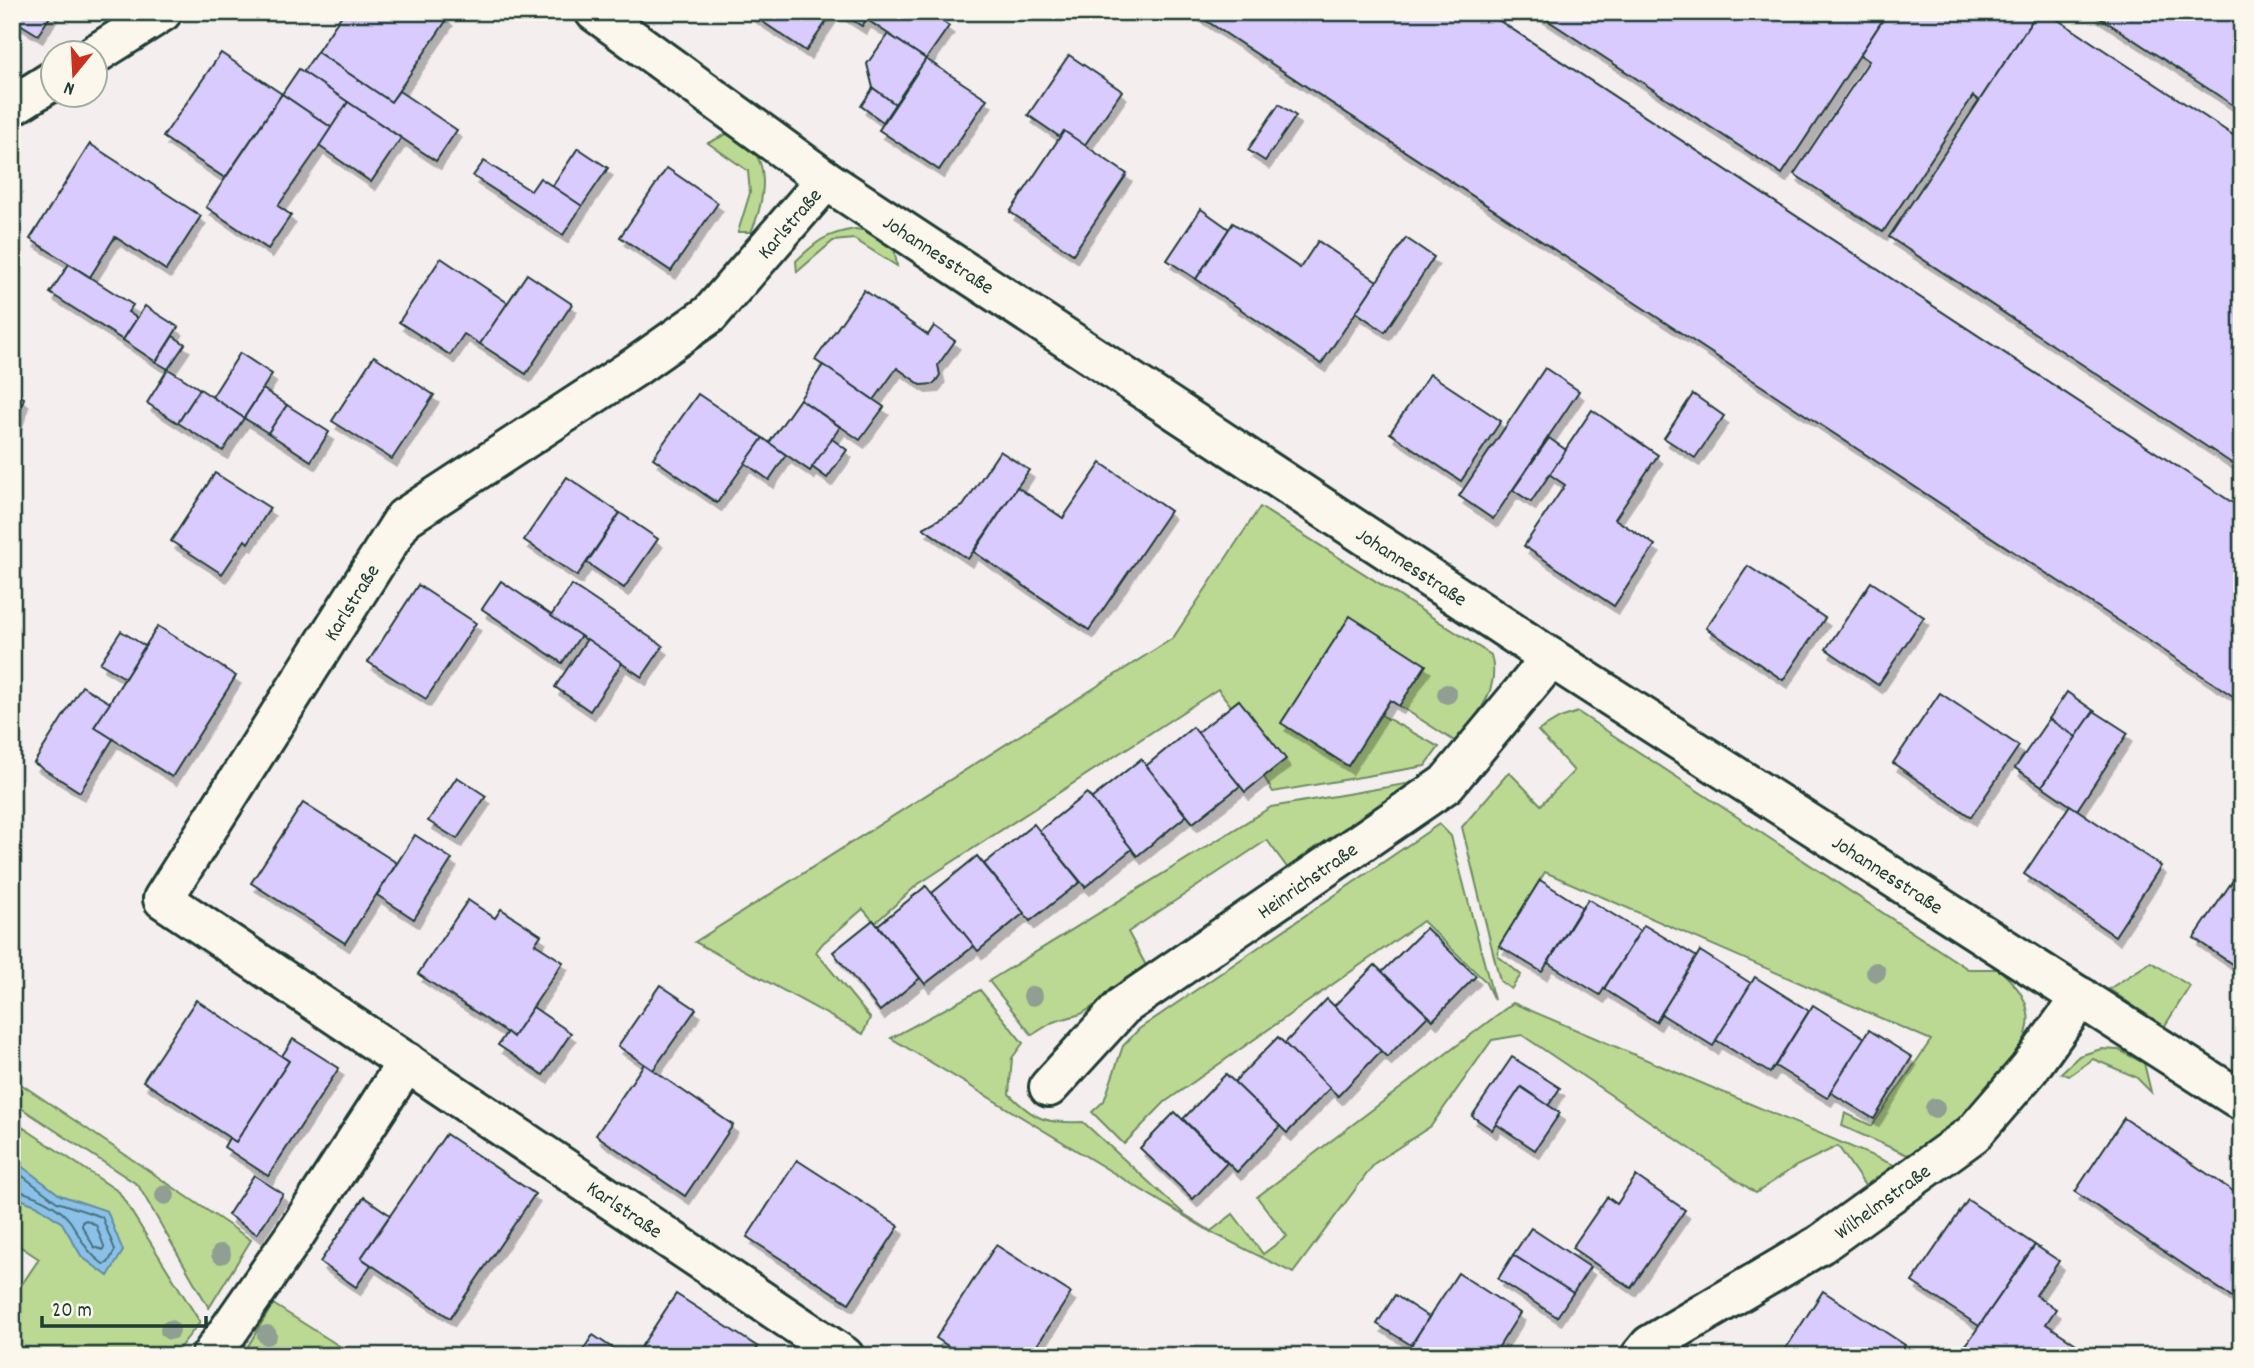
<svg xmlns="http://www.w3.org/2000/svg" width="2254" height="1368" viewBox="0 0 2254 1368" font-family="Dekko,sans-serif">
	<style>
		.green { fill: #bbd992; stroke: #6d8b63; stroke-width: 2 }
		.water { fill: #8bc1e9; stroke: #608ca1; stroke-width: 2 }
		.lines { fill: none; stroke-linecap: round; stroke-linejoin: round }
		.shore { stroke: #4a727c; stroke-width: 2 }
		.building { fill: #d9cbfd; stroke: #1f3d34; stroke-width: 2; filter: url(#shadow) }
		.minor-casing { stroke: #1f3d34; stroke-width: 44 }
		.minor { stroke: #fbf7ec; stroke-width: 38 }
		.tree { fill: #909e93 }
		.labels { text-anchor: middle; stroke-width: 5; stroke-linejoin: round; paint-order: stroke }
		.street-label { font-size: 21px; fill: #1f3d34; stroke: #fbf7ec }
	</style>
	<defs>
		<filter id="shadow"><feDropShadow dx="4.5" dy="8" stdDeviation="0" flood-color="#0004"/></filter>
	</defs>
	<rect width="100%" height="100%" fill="#f4eeef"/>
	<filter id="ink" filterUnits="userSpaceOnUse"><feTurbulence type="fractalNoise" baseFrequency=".0143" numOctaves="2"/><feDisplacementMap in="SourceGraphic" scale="14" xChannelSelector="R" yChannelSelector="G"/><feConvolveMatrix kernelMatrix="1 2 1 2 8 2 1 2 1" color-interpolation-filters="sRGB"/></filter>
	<g filter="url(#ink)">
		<g class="green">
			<path d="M 729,133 C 737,138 750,145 755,153 C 770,174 761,211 751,232 L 738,232 L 750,193 L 748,171 L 708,143 Z"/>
			<path d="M 855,229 L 876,232 L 893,241 L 897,266 L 854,239 L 833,241 L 797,272 L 796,261 C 817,241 825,234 855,229 Z"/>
			<path d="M 1260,507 L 1491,655 C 1501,690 1477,715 1456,742 L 1390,700 L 1381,715 L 1439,747 L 1425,766 L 1273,792 L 1264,777 L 1285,759 L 1239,700 L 1231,706 L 1218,689 L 917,885 L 875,923 L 863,909 L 823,943 L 816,952 L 870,1018 L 863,1034 L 695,942 L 1173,638 Z"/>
			<path d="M 1578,712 L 1968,969 L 1999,969 C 2012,982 2025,993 2028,1013 C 2036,1060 1946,1131 1912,1157 L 1842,1126 L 1845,1113 L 1872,1126 L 1931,1040 L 1545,872 L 1499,946 L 1498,956 L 1521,975 L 1511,989 L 1500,981 L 1462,827 L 1509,772 L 1541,805 L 1574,771 L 1538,731 L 1560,718 Z"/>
			<polygon points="1423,781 1292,874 1267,840 1128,932 1149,971 1081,1014 1053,1022 1032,1035 989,981 1271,807"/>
			<polygon points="1439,824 1451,836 1494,1000 1485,981 1423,921 1165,1102 1124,1144 1092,1112 1104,1101 1123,1046 1139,1029"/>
			<polygon points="2151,962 2190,986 2164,1027 2109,989"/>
			<path d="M 980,990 L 1023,1043 L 1012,1058 L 1009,1094 C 1036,1121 1045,1123 1083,1122 L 1184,1214 L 1211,1231 L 1233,1214 L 1263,1254 L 1287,1236 L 1257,1197 L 1513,1003 L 1894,1165 L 1866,1187 L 1838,1146 L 1796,1166 L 1756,1193 L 1522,1035 L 1492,1040 L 1431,1126 L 1375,1163 L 1293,1273 L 1211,1232 L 891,1038 Z"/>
			<polygon points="2101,1049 2119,1050 2144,1063 2151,1092 2136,1077 2093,1059 2069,1076 2061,1073 2079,1056"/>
			<polygon points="12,1078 251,1240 209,1308 138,1185 12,1102"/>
			<polygon points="12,1120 119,1192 200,1322 173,1356 12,1356 12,1299 39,1259 12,1241"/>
			<polygon points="273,1304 355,1356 242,1356"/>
		</g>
		<polygon class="water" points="12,1159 60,1195 107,1211 123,1251 108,1276 82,1257 62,1223 36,1205 12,1196"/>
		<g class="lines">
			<g class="shore">
				<path d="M 12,1168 L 57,1202 L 102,1217 L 115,1250 L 108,1263 L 103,1264 C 85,1251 82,1239 70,1221 C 59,1206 31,1192 12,1190"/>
				<polygon points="86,1220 96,1225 104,1246 103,1250 94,1247 82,1226 82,1222"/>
			</g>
		</g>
		<g class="building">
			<polygon points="12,12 53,12 38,35 12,19"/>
			<polygon points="344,12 440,12 448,18 391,102 317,52"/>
			<polygon points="748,12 833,12 806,51"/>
			<polygon points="840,12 871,12 862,26"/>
			<polygon points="871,12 929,12 949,26 926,59 866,19"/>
			<polygon points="1193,12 1486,12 2242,509 2242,702"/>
			<polygon points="1535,12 1888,12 1782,174"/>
			<polygon points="1888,12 2038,12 1979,101 1973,96 1883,232 1794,174 1869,61 1860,55"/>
			<polygon points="2038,12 2046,12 2242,141 2242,470 1889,237"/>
			<polygon points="2094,12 2242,12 2242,111 2093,13"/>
			<polygon points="888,34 926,59 895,104 873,88 867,64"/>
			<polygon points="317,52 391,102 399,91 457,130 436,161 303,72"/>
			<polygon points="221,53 282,94 225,178 163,137"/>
			<polygon points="1069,55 1122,91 1084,146 1064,131 1060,137 1028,115"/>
			<polygon points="926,59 987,99 939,170 879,130"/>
			<polygon points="299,69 348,102 332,128 282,94"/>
			<polygon points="873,88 895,104 883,122 861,106"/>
			<polygon points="282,94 332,128 278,206 291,215 268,249 206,207"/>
			<polygon points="348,102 401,138 371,182 319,146"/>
			<polygon points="1279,104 1296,116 1265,161 1248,150"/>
			<polygon points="1064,131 1127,174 1073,254 1010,212"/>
			<polygon points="90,144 201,216 166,270 115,237 90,277 30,239"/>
			<polygon points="578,148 608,168 582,206 552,187"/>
			<polygon points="484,161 531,191 540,178 582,206 563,235 473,176"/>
			<polygon points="667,168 718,203 671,271 620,237"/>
			<polygon points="1201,209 1229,229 1196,279 1167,260"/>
			<polygon points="1233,223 1300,268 1318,241 1377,281 1321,364 1196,279"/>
			<polygon points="1406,238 1434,257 1385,332 1356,312"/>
			<polygon points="441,258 508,303 480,344 464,334 450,355 399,322"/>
			<polygon points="69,264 133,305 128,312 137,318 123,340 50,293"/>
			<polygon points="527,274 572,304 526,374 480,344"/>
			<polygon points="864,290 928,335 934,326 955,341 938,365 940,375 934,384 921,385 897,368 874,400 815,360"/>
			<polygon points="145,306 178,327 156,362 123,340"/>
			<polygon points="173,336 185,344 168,369 156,362"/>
			<polygon points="240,353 272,374 244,418 212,397"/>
			<polygon points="374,356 434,395 392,459 332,421"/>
			<polygon points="823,365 884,407 860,440 800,399"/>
			<polygon points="1545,368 1579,391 1493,519 1459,496"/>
			<polygon points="168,369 200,389 178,423 147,403"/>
			<polygon points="1430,374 1501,421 1461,481 1390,433"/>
			<polygon points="200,389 244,418 223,451 178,423"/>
			<polygon points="263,389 287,405 268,433 244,418"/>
			<polygon points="12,391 24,398 13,434 12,433"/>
			<polygon points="698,394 763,438 717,503 653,458"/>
			<polygon points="1693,394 1724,416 1695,458 1664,438"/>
			<polygon points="800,399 840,427 810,471 769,443"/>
			<polygon points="287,405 329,432 311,461 268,433"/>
			<polygon points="1592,410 1658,455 1615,519 1655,545 1614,606 1524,546 1565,485 1549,474"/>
			<polygon points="763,438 786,455 769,480 745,463"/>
			<polygon points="1549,438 1566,450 1531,502 1513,490"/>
			<polygon points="832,439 847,450 827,478 812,467"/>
			<polygon points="1000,451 1029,470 968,559 923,528 963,506"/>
			<polygon points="1101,463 1170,511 1089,630 974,552 1017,487 1063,518"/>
			<polygon points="215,473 270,508 248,543 245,540 222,574 171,541"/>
			<polygon points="567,477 620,513 577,576 524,540"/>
			<polygon points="620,513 658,539 624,588 587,563"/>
			<polygon points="1748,566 1825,618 1783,680 1706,628"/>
			<polygon points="501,581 581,635 562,663 482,609"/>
			<polygon points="1871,582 1924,617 1878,685 1826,649"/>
			<polygon points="418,585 476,623 426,699 368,662"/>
			<polygon points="572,585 663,646 642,677 551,616"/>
			<polygon points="1350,616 1426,665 1399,706 1390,700 1348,766 1281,723"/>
			<polygon points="158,626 236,676 172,777 94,727"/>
			<polygon points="121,631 145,646 125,678 100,663"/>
			<polygon points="587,639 622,663 590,711 555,687"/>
			<polygon points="82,686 110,703 94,727 113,739 80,792 34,763"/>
			<polygon points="2067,692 2094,711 2076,737 2049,719"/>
			<polygon points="1940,693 2019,746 1971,817 1893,763"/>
			<polygon points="1239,700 1286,759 1245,792 1197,733"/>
			<polygon points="2094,711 2128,733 2077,810 2042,786"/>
			<polygon points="2049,719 2076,737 2042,786 2015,768"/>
			<polygon points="1193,727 1240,786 1193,823 1146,766"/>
			<polygon points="1141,759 1186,816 1137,856 1091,799"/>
			<polygon points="457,777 486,796 457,839 428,821"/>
			<polygon points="1087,793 1132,849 1085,887 1039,831"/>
			<polygon points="303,803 397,863 345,943 251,883"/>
			<polygon points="2070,805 2161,866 2115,936 2024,874"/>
			<polygon points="1034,824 1080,882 1030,921 984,864"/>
			<polygon points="415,835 452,859 414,919 377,895"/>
			<polygon points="977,856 1024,913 978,951 932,893"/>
			<polygon points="2242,867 2242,971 2194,938"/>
			<polygon points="1540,880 1582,907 1542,972 1499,946"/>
			<polygon points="926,886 974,946 925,984 878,925"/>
			<polygon points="1588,899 1640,931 1600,995 1548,963"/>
			<polygon points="468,900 495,918 501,909 541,935 535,944 563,962 513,1037 418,974"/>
			<polygon points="873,920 920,978 880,1011 833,952"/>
			<polygon points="1644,925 1697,957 1656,1022 1604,989"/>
			<polygon points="1426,928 1476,976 1433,1020 1382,972"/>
			<polygon points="1700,951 1752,984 1713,1046 1661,1014"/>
			<polygon points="1375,965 1428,1016 1387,1057 1334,1006"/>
			<polygon points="1755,977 1809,1011 1770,1073 1716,1040"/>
			<polygon points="660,985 696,1009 653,1070 618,1046"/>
			<polygon points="1327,999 1381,1051 1338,1096 1284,1044"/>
			<polygon points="196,1000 289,1061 236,1142 143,1081"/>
			<polygon points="1813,1005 1865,1038 1827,1098 1775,1066"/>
			<polygon points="533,1007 571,1033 543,1075 498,1045 507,1032 513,1037"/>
			<polygon points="1869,1030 1912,1057 1874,1119 1830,1092"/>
			<polygon points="1278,1037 1330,1088 1287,1133 1234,1082"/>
			<polygon points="293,1039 339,1068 268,1176 224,1147 229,1138 236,1142 289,1061 282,1056"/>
			<polygon points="1512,1057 1560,1088 1548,1106 1521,1087 1492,1130 1472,1116"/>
			<polygon points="644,1064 733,1125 685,1196 596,1135"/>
			<polygon points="1226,1074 1280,1126 1237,1172 1183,1119"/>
			<polygon points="1521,1087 1560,1113 1535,1150 1496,1124"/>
			<polygon points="1175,1112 1227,1163 1193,1199 1140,1148"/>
			<polygon points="2124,1118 2242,1197 2242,1289 2235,1299 2075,1192"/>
			<polygon points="446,1134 535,1194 450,1318 361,1258"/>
			<polygon points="797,1160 899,1226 849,1303 747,1237"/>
			<polygon points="254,1175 283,1194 257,1234 228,1215"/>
			<polygon points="1636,1176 1685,1210 1631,1288 1572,1248 1607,1197 1617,1204"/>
			<polygon points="364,1197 390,1215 361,1258 371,1265 356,1287 320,1262"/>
			<polygon points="1968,1200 2035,1245 1979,1326 1912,1282"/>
			<polygon points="1531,1228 1590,1267 1573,1293 1513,1255"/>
			<polygon points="996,1245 1071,1293 1030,1356 963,1356 936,1338"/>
			<polygon points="2035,1245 2059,1261 2036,1295 2056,1309 2046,1324 2076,1344 2068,1356 1981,1356 1966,1345"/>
			<polygon points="1513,1255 1573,1293 1557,1317 1498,1279"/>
			<polygon points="1458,1273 1520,1313 1493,1356 1427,1356 1411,1345"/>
			<polygon points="1823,1291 1905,1345 1898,1356 1781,1356"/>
			<polygon points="676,1294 758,1347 752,1356 635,1356"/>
			<polygon points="1395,1295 1429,1317 1411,1345 1377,1324"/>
			<polygon points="593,1335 624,1356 579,1356"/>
			<polygon points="1966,1345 1981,1356 1959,1356"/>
		</g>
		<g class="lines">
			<g class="minor-casing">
				<g id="minor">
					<polyline points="595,12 826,180 1551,658 2242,1101"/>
					<polyline points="94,55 162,12"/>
					<polyline points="12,106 52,81"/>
					<polyline points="826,180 710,314 635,367 404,518 163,899 844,1356"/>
					<polyline points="1049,1087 1123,1006 1446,784 1551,658"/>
					<polyline points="211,1356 293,1238 407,1062"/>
					<polyline points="1641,1356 1650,1345 1821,1244 1973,1134 2029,1069 2081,997"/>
				</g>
			</g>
			<use href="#minor" class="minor"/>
		</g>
		<g class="tree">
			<circle cx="1447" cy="694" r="10"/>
			<circle cx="1876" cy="972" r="10"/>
			<circle cx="1033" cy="996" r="10"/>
			<circle cx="1935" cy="1108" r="10"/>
			<circle cx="165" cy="1195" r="10"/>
			<circle cx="221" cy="1254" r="10"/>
			<circle cx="170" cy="1330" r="10"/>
			<circle cx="267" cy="1335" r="10"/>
		</g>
	</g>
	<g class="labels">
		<g class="street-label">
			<text transform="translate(789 223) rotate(-49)" y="7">Karlstraße</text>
			<text transform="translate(939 254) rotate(33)" y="7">Johannesstraße</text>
			<text transform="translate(1412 566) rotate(33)" y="7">Johannesstraße</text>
			<text transform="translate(351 602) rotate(-58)" y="7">Karlstraße</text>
			<text transform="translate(1888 874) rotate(33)" y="7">Johannesstraße</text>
			<text transform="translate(1307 880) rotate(-35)" y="7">Heinrichstraße</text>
			<text transform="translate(1882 1201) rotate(-36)" y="7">Wilhelmstraße</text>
			<text transform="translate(625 1209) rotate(34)" y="7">Karlstraße</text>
		</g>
	</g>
	<rect width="2254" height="1368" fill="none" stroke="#fbf7ec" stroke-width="42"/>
	<rect x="21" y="21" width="2212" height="1326" fill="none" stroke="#1f3d34" stroke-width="2.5" filter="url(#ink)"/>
	<g transform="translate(74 74) rotate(198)"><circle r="33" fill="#fbf7ec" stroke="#a3ada2" stroke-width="2"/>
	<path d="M0-5L12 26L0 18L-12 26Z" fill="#c8321e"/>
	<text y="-10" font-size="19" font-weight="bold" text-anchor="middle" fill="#1f3d34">N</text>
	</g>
	<path d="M42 1316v10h164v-10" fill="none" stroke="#1f3d34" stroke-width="3.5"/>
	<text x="52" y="1316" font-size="21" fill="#1f3d34" stroke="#fbf7ec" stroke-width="5" paint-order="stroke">20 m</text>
</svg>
